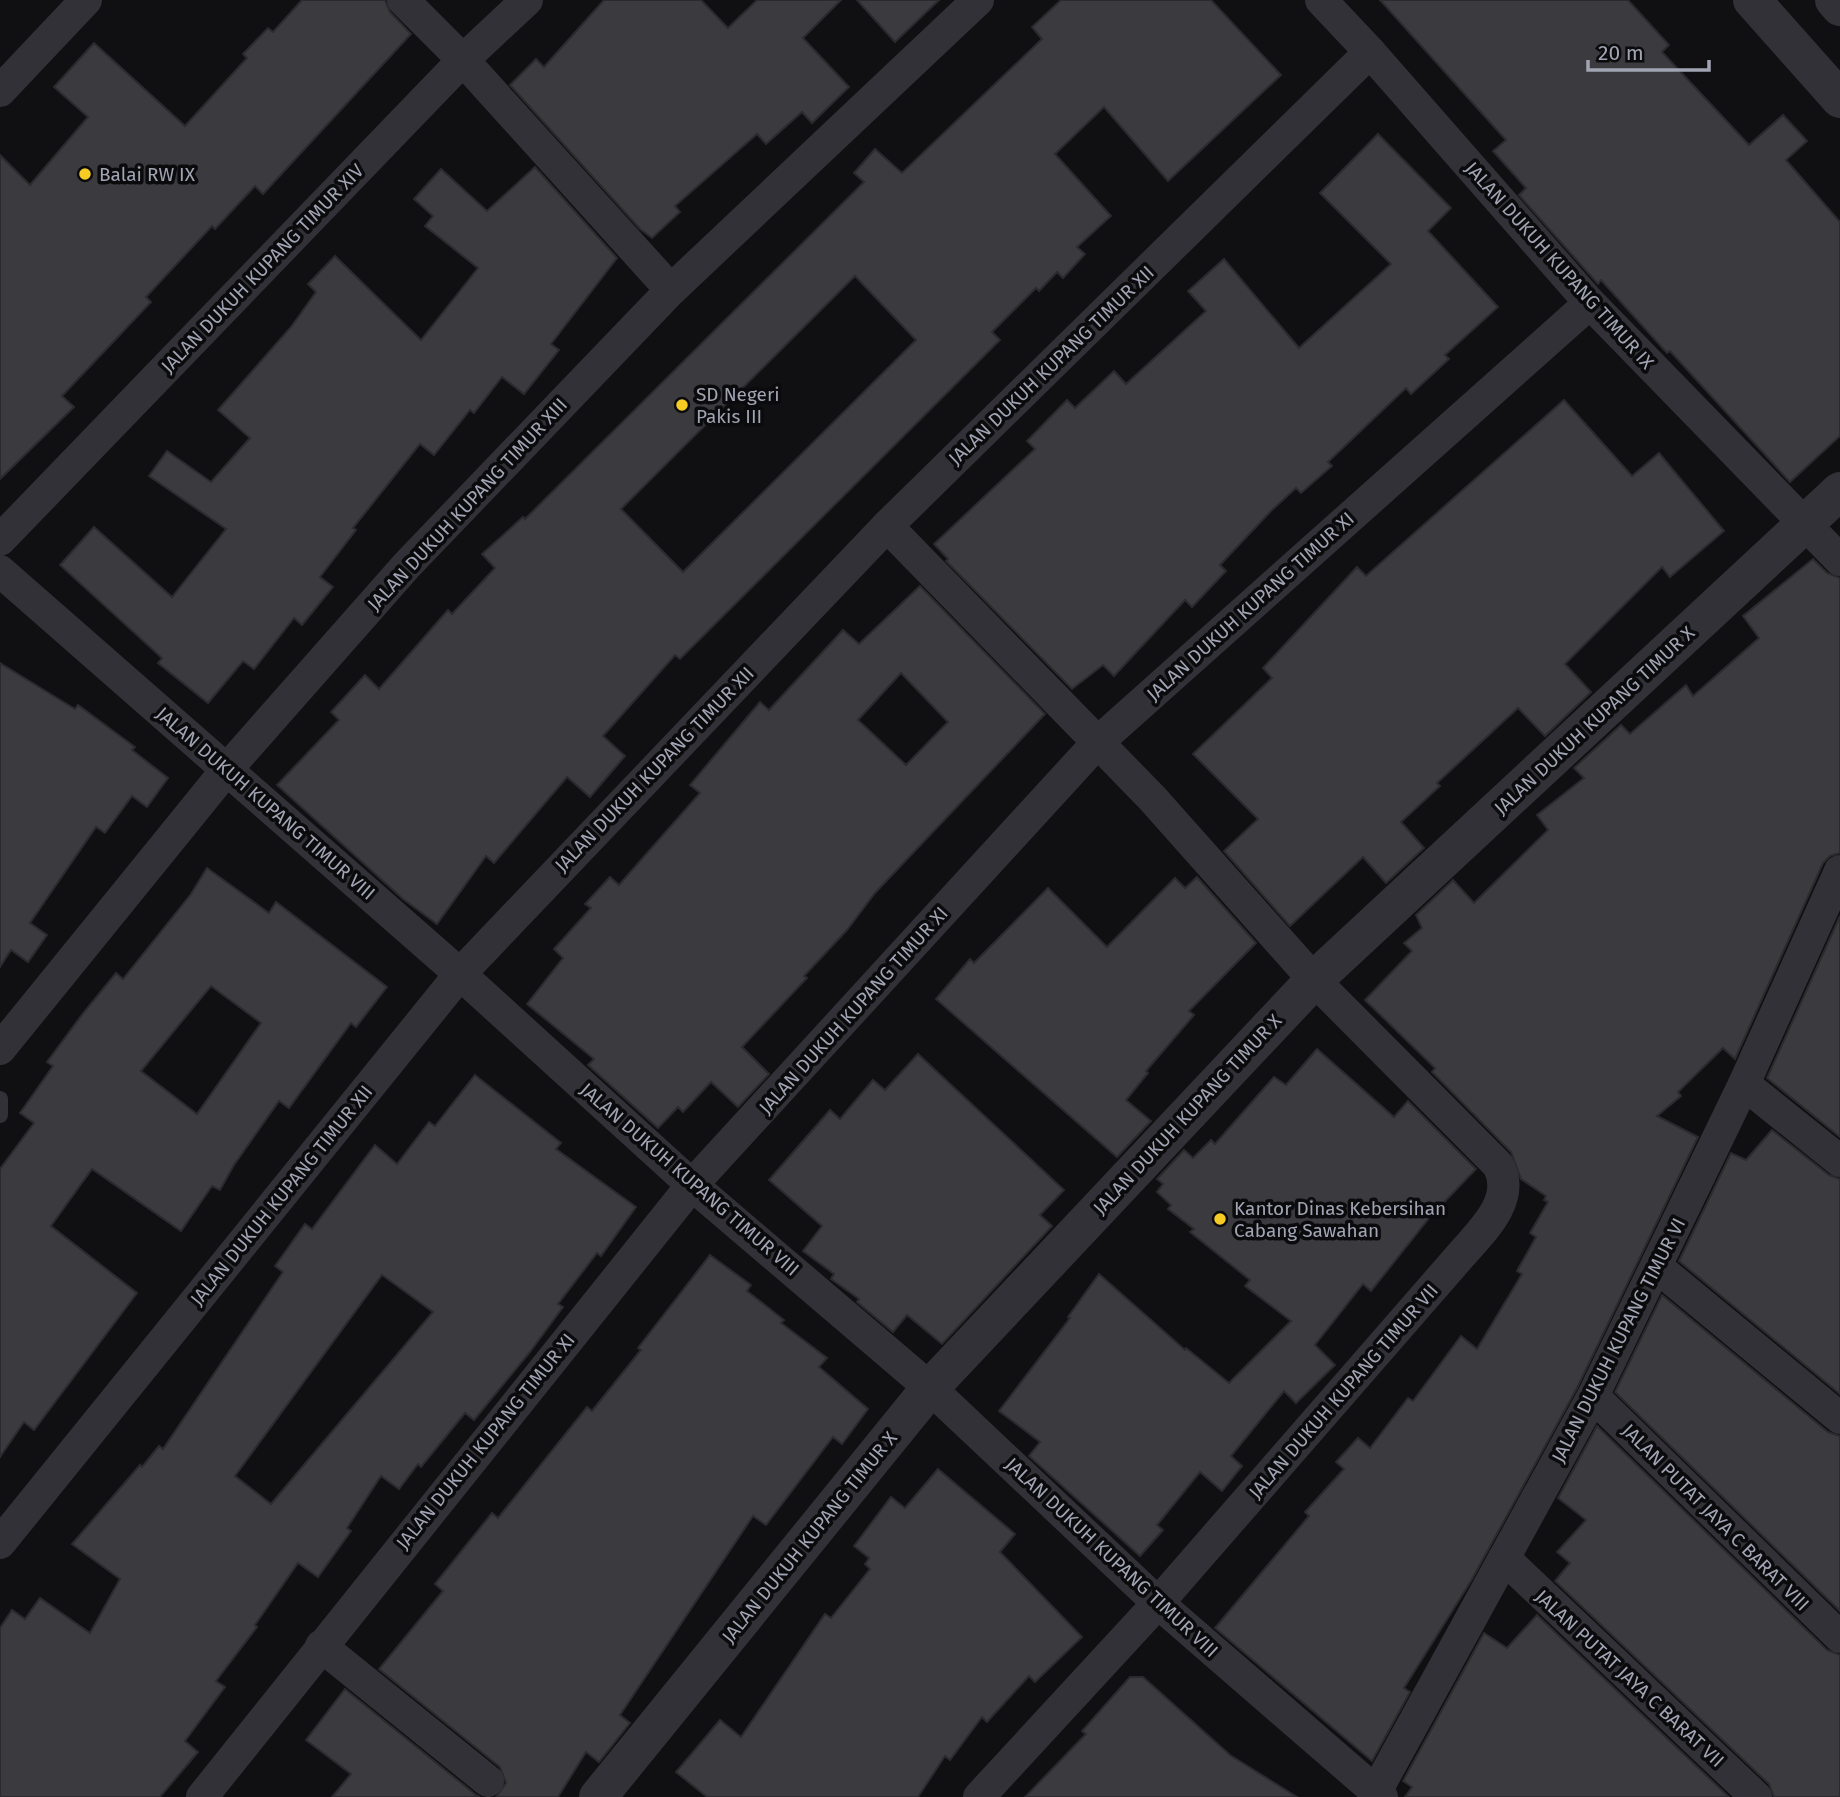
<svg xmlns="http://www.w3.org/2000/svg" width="1840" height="1797" viewBox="0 0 1840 1797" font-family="'Fira Sans',sans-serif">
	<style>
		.building { fill: #3a3a3f; stroke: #2b2a2e; stroke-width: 2; fill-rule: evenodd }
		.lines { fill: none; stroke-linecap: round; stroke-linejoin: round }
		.service { stroke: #313137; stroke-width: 16 }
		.minor { stroke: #313137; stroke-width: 32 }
		.tertiary { stroke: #313137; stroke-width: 38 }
		.poi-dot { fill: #f6cc24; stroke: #0b0b0d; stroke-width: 2.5 }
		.labels { text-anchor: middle; stroke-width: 7; stroke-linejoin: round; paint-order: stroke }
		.poi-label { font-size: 19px; fill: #a1a4b3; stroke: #0b0b0d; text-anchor: start }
		.street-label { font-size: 19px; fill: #a1a4b3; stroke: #0b0b0d }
	</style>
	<rect width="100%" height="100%" fill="#101012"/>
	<g class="building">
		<polygon points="302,0 385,0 390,12 411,34 263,194 255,186 215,229 212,226 146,297 151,302 62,396 74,407 0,479 0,155 30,185 88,117 54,87 94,43 185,126 247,58 243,54 268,28 273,32"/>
		<polygon points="604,0 701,0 728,28 757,0 841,0 803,38 849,87 812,123 802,112 766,144 757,134 675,206 680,212 652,238 640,229 510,85 536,59 544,67"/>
		<polygon points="857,0 939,0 895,42"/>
		<path d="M 1061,0 L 1211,0 L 1281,75 L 1168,181 L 1104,107 L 1055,154 L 1111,216 L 1077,247 L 1085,254 L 1063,278 L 1057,272 L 1039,291 L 1036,288 L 992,332 L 1000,340 L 680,659 L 675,655 L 603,736 L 625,756 L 590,797 L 567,777 L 494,863 L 486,856 L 437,924 L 403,899 L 277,785 L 339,720 L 331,712 L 365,675 L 379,689 L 448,610 L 452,614 L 495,568 L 482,554 L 523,517 L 525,519 L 864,182 L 854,173 L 875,149 L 902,173 L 1042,39 L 1032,27 ZM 855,276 L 916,340 L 683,572 L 621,509 Z"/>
		<polygon points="1380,0 1628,0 1669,45 1662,52 1749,145 1783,115 1807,141 1786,160 1840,222 1840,436 1790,482 1670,351 1667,353 1601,280 1598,284 1519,195 1526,188 1493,151 1506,140"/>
		<polygon points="1378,134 1451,208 1428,231 1498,307 1445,355 1449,359 1411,394 1406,388 1328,462 1332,466 1301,493 1296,488 1271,511 1220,565 1226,571 1192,607 1185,600 1114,676 1103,665 1072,689 946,561 948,559 934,544 1035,449 1027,441 1067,400 1075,408 1114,371 1126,384 1206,311 1188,291 1224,259 1299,348 1391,264 1320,193"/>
		<polygon points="535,167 617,258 551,344 559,350 524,394 502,377 474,413 470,410 434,455 420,444 353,528 356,530 320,577 333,587 302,625 294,618 254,669 243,661 208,703 158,663 162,658 60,565 94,527 172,597 226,529 149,476 167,451 211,482 250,438 218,410 291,327 316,292 308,284 335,256 421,340 478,268 425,226 433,216 414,199 441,169 487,211"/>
		<polygon points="1564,400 1632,476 1659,453 1724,531 1670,577 1662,567 1565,664 1591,692 1545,736 1518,708 1437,783 1440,786 1401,822 1424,848 1386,883 1363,857 1290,926 1224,851 1258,819 1193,754 1272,678 1263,668 1357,567 1366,576"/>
		<polygon points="1813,559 1827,573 1840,578 1840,853 1830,856 1823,863 1735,1059 1723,1048 1678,1092 1681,1096 1657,1116 1698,1137 1577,1388 1471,1581 1404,1688 1410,1692 1372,1761 1215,1628 1309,1516 1305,1512 1344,1469 1336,1462 1358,1438 1370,1448 1408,1398 1413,1401 1461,1336 1477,1349 1522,1274 1517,1271 1536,1237 1530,1233 1548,1202 1544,1200 1546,1196 1521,1179 1511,1152 1432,1072 1435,1068 1365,1000 1412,951 1404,943 1422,928 1416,915 1453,880 1474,903 1548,830 1537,815 1584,778 1574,768 1621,725 1630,734 1686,685 1693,696 1759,638 1743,616"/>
		<path d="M 920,586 L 1045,714 L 875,893 L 847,930 L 804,976 L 807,978 L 742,1047 L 769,1074 L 738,1107 L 711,1082 L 683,1112 L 678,1107 L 658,1128 L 588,1065 L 594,1059 L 527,1004 L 563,958 L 554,949 L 591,908 L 585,904 L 610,877 L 619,885 L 700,793 L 690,785 L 760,702 L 769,710 L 843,630 L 859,644 ZM 901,673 L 948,722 L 906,765 L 858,720 Z"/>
		<polygon points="0,663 75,709 78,705 135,747 132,750 168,778 147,807 132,796 105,833 96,827 30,923 47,935 28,962 11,950 0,967"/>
		<path d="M 207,868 L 269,913 L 276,902 L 387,987 L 356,1027 L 351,1023 L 289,1108 L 279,1101 L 234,1165 L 220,1190 L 212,1186 L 181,1231 L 92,1169 L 51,1226 L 137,1293 L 34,1430 L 24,1422 L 0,1457 L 0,1169 L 34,1123 L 20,1113 L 53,1066 L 47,1062 L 84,1012 L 116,973 L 123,979 L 191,894 ZM 211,986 L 261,1023 L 197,1114 L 141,1071 Z"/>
		<polygon points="1197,877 1256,943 1189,1011 1194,1015 1146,1071 1148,1073 1126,1100 1151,1121 1117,1157 936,999 970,959 974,963 1048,888 1107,947 1175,878 1185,888"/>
		<polygon points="1840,916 1840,1137 1767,1078"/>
		<polygon points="1317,1049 1394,1117 1408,1101 1476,1169 1430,1217 1371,1291 1363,1284 1315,1345 1335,1365 1296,1403 1284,1391 1231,1456 1242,1466 1222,1491 1200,1472 1157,1525 1163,1530 1140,1556 1029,1456 1040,1442 999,1411 1070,1318 1068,1317 1099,1274 1185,1350 1186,1348 1229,1383 1291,1321 1245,1286 1250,1280 1190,1232 1194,1229 1168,1209 1171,1205 1157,1192 1163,1184 1157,1179 1184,1150 1193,1158 1211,1140 1215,1144 1274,1077 1286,1085"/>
		<polygon points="918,1054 1064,1190 1040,1215 1052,1226 942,1344 907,1315 893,1332 857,1302 859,1299 831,1279 834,1274 803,1251 822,1226 769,1180 830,1110 840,1119 873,1080 885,1090"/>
		<path d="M 475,1075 L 561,1143 L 556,1149 L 636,1207 L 601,1256 L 597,1253 L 558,1304 L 563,1307 L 530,1352 L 474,1420 L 465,1413 L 421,1467 L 418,1464 L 399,1489 L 381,1476 L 347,1528 L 351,1531 L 318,1577 L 298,1563 L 255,1625 L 257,1627 L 216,1681 L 225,1687 L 185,1741 L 198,1752 L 160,1797 L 0,1797 L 0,1628 L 12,1610 L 25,1619 L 40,1598 L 90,1633 L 120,1579 L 72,1544 L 140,1465 L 142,1467 L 159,1446 L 163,1449 L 283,1272 L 275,1266 L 305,1224 L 312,1229 L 375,1145 L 397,1164 L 429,1122 L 435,1126 ZM 382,1275 L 433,1312 L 271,1504 L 235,1476 Z"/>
		<polygon points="1772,1130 1829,1175 1840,1179 1840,1394 1679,1261 1731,1153 1746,1160"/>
		<polygon points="710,1255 751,1285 747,1291 784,1320 781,1323 827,1358 819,1367 868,1409 842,1444 833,1437 766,1525 753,1516 620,1715 630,1723 599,1762 586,1752 558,1797 496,1797 506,1783 500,1767 379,1669 443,1591 435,1584 492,1513 498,1518 587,1407 592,1411 641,1350 638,1348"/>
		<polygon points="1662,1295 1828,1432 1840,1436 1840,1611 1615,1392"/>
		<polygon points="1597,1426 1827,1650 1840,1655 1840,1797 1774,1797 1769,1784 1555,1581 1570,1563 1557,1552 1586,1520 1558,1498"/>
		<polygon points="938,1469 1015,1534 1000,1552 1082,1637 1035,1682 1029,1676 987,1722 982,1717 950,1760 945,1756 918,1797 707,1797 676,1772 720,1720 741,1737 825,1614 831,1618 870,1569 865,1564 869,1558 854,1546 891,1497 905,1508"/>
		<polygon points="1537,1615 1729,1797 1405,1797 1412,1787 1403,1781 1484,1633 1507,1648"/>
		<polygon points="1130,1677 1143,1677 1230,1755 1297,1797 1025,1797 1086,1734 1082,1731"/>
		<polygon points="345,1689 476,1795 480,1797 332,1797 351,1774 306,1740"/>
	</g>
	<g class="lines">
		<polyline class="service" points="0,1099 0,1115"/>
		<g class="minor">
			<polyline points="403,0 463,60 671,290"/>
			<polyline points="1321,0 1370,52 1590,303 1840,560"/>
			<polyline points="0,91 86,0"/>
			<path d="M 887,526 L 1152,798 L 1314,980 L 1498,1165 C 1517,1199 1482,1231 1461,1255 L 1158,1603 L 979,1797"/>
			<polyline points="0,540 463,60 527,0"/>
			<polyline points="0,571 460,974 692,1185 930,1388 1158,1603 1382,1797"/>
			<polyline points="0,1049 228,768 407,565 671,290 978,0"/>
			<polyline points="1744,1084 1840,1161"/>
			<polyline points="1657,1267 1840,1418"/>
			<polyline points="1593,1396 1840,1637"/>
			<polyline points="0,1543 460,974 887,526 1370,52"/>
			<polyline points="1504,1558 1756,1797"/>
			<polyline points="321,1646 488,1781"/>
			<polyline points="202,1797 692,1185 1098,742 1590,303"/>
			<polyline points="1373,1797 1593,1396 1744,1084 1840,871"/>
		</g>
		<g class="tertiary">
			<polyline points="1752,0 1840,99"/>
			<polyline points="1834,0 1840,7"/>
			<polyline points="598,1797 930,1388 1314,980 1840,491"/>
		</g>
	</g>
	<g class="poi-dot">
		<circle cx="85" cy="174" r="7"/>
		<circle cx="682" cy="405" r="7"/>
		<circle cx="1220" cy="1219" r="7"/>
	</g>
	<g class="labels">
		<g class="poi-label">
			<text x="99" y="181">Balai RW IX</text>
			<text x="696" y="401">SD Negeri<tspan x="696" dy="22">Pakis III</tspan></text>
			<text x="1234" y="1215">Kantor Dinas Kebersihan<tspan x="1234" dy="22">Cabang Sawahan</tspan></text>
		</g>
		<g class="street-label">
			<text transform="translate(1560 265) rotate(48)" y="7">JALAN DUKUH KUPANG TIMUR IX</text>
			<text transform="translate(262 268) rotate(-46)" y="7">JALAN DUKUH KUPANG TIMUR XIV</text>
			<text transform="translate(1051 365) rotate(-44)" y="7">JALAN DUKUH KUPANG TIMUR XII</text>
			<text transform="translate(467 504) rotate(-47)" y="7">JALAN DUKUH KUPANG TIMUR XIII</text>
			<text transform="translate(1250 606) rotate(-42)" y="7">JALAN DUKUH KUPANG TIMUR XI</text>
			<text transform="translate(1594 720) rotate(-43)" y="7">JALAN DUKUH KUPANG TIMUR X</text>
			<text transform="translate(654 769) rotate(-46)" y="7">JALAN DUKUH KUPANG TIMUR XII</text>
			<text transform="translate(266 803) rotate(41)" y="7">JALAN DUKUH KUPANG TIMUR VIII</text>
			<text transform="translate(853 1010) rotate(-48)" y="7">JALAN DUKUH KUPANG TIMUR XI</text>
			<text transform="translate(1187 1114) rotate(-47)" y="7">JALAN DUKUH KUPANG TIMUR X</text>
			<text transform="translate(690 1179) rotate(41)" y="7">JALAN DUKUH KUPANG TIMUR VIII</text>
			<text transform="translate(281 1195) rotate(-51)" y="7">JALAN DUKUH KUPANG TIMUR XII</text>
			<text transform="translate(1618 1340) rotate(-63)" y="7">JALAN DUKUH KUPANG TIMUR VI</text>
			<text transform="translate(1343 1391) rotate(-49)" y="7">JALAN DUKUH KUPANG TIMUR VII</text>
			<text transform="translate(485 1441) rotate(-51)" y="7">JALAN DUKUH KUPANG TIMUR XI</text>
			<text transform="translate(1716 1517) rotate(45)" y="7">JALAN PUTAT JAYA C BARAT VIII</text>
			<text transform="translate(809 1537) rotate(-51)" y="7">JALAN DUKUH KUPANG TIMUR X</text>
			<text transform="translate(1112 1557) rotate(43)" y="7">JALAN DUKUH KUPANG TIMUR VIII</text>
			<text transform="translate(1630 1678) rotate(43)" y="7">JALAN PUTAT JAYA C BARAT VII</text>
		</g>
	</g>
	<path d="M1588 60v10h121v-10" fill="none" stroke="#a1a4b3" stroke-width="3.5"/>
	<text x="1598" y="60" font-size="21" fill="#a1a4b3" stroke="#0b0b0d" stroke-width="5" paint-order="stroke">20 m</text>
</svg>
